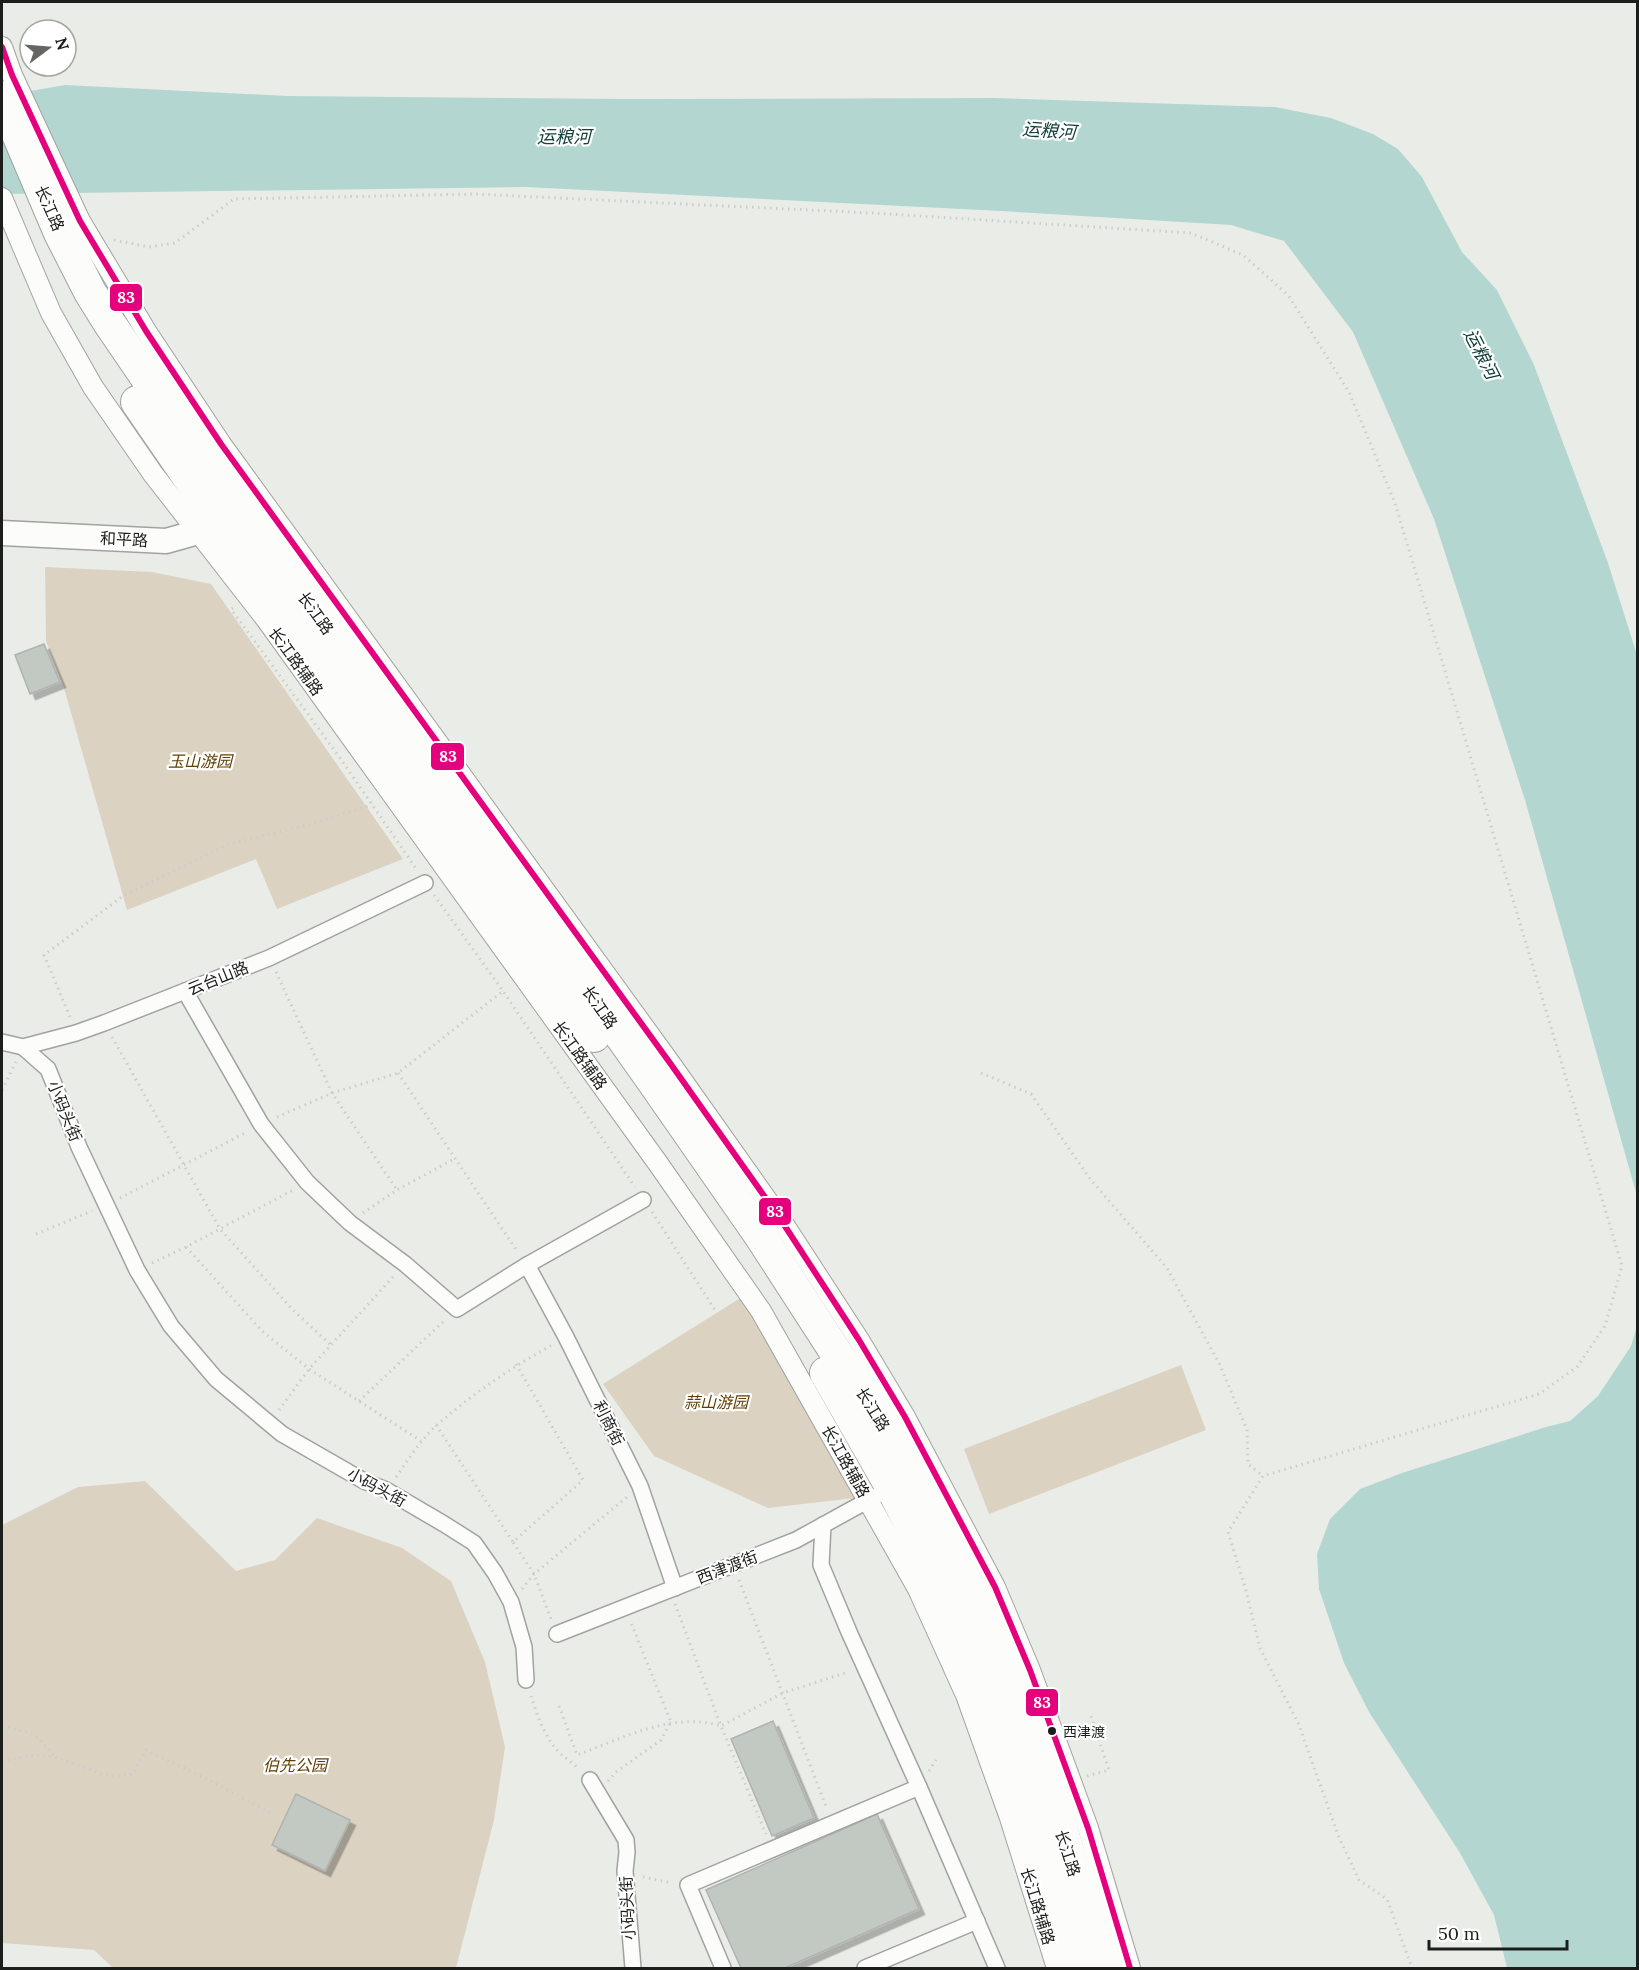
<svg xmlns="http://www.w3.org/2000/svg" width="1639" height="1970" viewBox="0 0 1639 1970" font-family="Lora,'Noto Sans SC',serif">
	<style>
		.green { fill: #dcd2c2 }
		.water { fill: #b3d7d0 }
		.building { fill: #c1c9c2; stroke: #b0b3af; stroke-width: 1.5; filter: url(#shadow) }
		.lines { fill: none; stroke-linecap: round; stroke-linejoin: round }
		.pedestrian-casing { stroke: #a1a39f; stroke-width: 18 }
		.minor-casing { stroke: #a1a39f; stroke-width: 22 }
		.tertiary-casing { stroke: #a1a39f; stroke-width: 27 }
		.primary-casing { stroke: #a1a39f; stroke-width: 34 }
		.path { stroke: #cccdcb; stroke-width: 3; stroke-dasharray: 1.5 4.5; stroke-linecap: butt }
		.pedestrian { stroke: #fcfcfb; stroke-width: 15 }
		.minor { stroke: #fcfcfb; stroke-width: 20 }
		.tertiary { stroke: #fcfcfb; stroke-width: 24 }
		.primary { stroke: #fcfcfb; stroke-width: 32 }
		.bus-1-casing { stroke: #fff; stroke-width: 10 }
		.bus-1 { stroke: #e5007d; stroke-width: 6 }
		.bus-dot { fill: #1c1e1b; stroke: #fff; stroke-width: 2 }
		.labels { text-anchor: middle; stroke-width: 4.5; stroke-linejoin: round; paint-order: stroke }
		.bus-label { font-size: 14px; fill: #1c1e1b; stroke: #fff; text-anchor: start }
		.street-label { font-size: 16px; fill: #1c1e1b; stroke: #fff }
		.park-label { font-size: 16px; font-style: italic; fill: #613e04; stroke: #fff }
		.water-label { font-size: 18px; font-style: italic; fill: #14413c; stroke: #fff }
		.line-badge { stroke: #fff; stroke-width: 2 }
		.badge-label { font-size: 16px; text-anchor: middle; font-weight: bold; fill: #fff }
	</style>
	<defs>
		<filter id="shadow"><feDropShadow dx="5.5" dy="5.5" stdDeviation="0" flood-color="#0004"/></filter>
	</defs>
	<rect width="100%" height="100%" fill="#eaede7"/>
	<g class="green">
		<polygon points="45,567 152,572 211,584 403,859 277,909 256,859 127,910 64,688 46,641"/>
		<polygon points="742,1297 855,1498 768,1508 654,1456 603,1384"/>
		<polygon points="1181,1365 1206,1430 989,1514 964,1449"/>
		<polygon points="145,1481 236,1571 275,1560 317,1518 402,1548 451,1581 485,1662 505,1747 494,1820 456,1968 113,1968 94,1950 2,1943 2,1525 78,1487"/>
	</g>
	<g class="water">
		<polygon points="65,85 288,96 631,99 993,98 1275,107 1331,118 1373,134 1398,149 1422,177 1462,252 1497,290 1534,365 1608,563 1637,655 1637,1196 1525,800 1434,519 1353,332 1284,241 1231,225 1001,211 526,187 2,194 2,96"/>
		<polygon points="1637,1326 1637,1968 1507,1968 1494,1915 1460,1853 1369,1712 1344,1663 1319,1589 1317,1554 1330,1519 1360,1489 1402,1473 1546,1427 1570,1421 1598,1396 1631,1346"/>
	</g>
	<g class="building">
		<polygon points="44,644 60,682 30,694 15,655"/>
		<polygon points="773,1721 814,1818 772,1836 731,1739"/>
		<polygon points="296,1794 350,1820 325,1871 272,1845"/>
		<polygon points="877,1814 919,1909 785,1968 741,1968 706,1890"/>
	</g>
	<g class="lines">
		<g class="pedestrian-casing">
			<g id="pedestrian">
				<polyline points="185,991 261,1124 307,1182 350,1223 405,1264 457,1309 527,1265 643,1200"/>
				<polyline points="2,1042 23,1047 76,1033 104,1023 269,958 425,883"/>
				<polyline points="23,1047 48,1069 79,1147 137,1270 171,1326 216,1379 282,1434 364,1481 386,1490 444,1524 474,1543 495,1573 511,1602 524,1647 526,1680"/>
				<polyline points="527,1265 566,1337 640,1486 675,1588"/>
				<polyline points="823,1525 821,1565 849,1632 919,1787 997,1968"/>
				<polyline points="557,1634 796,1540 876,1496"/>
				<polyline points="590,1780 626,1840 627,1852 625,1871 633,1968"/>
				<polyline points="723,1968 688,1885 919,1787"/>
				<polyline points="865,1968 977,1921"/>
			</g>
		</g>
		<g class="minor-casing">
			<g id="minor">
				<polyline points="2,47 12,75 80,221 146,331 221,444 670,1063 779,1217 859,1340 905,1417 995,1587 1030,1670 1088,1828 1130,1968"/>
				<polyline points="2,198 51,313 93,387 153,474 266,619 657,1162 761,1311 918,1589 966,1695 1010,1818 1057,1968"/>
			</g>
		</g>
		<g class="tertiary-casing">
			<polyline id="tertiary" points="2,533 166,541 198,532 232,511"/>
		</g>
		<g class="primary-casing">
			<g id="primary">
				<polyline points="2,97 60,233 90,292 110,324 185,434 471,824 650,1077 760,1235 901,1453 952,1547 986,1621 1057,1816 1105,1968"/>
				<polyline points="137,402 218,520 594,1036"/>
				<polyline points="826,1373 892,1488 957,1614 976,1658 1024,1793 1080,1968"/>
			</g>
		</g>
		<g class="path">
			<polyline points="114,240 149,247 175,243 234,199 475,194 872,213 1191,233 1243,255 1288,295 1349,392 1395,503 1622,1266 1605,1326 1577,1367 1539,1394 1263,1476 1228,1532 1245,1587 1260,1648 1299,1725 1338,1835 1359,1880 1387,1899 1412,1968"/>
			<polyline points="233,608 231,609 340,758 417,870"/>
			<polyline points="434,895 503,991 635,1187"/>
			<polyline points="276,972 332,1093 397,1190"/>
			<polyline points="70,1017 44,955 123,896 229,844 312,824 372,805"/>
			<polyline points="112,1037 220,1229 293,1310 331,1345"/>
			<polyline points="398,1073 517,1251"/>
			<polyline points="981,1073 1031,1094 1091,1180 1167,1268 1220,1365 1247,1430 1248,1464 1263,1476"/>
			<polyline points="2,1090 16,1062"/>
			<polyline points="277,1117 332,1093 398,1073 503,991"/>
			<polyline points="120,1198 247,1132"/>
			<polyline points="652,1212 717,1313"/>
			<polyline points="363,1213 397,1190 454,1159"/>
			<polyline points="36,1234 92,1211"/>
			<polyline points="186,1247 262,1331 309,1369 421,1441"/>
			<polyline points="152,1263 186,1247 293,1190"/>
			<polyline points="516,1364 583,1480 513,1542 534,1574 551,1619"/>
			<polyline points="359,1401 445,1320"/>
			<polyline points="279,1410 309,1369 394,1276"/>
			<polyline points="436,1425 513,1542"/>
			<path d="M 396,1477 C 409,1459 420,1440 437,1425 C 471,1395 512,1367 552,1345"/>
			<polyline points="739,1580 827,1809"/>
			<polyline points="522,1589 534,1574 627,1497"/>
			<polyline points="675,1604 721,1726 783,1693 848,1672"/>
			<path d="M 531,1696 C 537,1715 545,1739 560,1753 C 566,1759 573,1763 579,1769"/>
			<path d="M 559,1706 L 577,1755 C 624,1738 672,1711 721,1726 L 766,1834"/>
			<polyline points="2,1726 34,1734 54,1755"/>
			<polyline points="2,1761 34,1755 55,1757 108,1776 133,1774 146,1750 211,1781 274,1815"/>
			<polyline points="929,1771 936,1760"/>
			<polyline points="1087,1776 1109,1770 1090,1713"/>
			<polyline points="608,1781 616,1772 661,1740 671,1722 631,1623"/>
			<polyline points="643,1877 672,1883"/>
		</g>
		<use href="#pedestrian" class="pedestrian"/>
		<use href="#minor" class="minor"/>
		<use href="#tertiary" class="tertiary"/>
		<use href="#primary" class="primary"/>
		<g class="bus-1-casing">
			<polyline id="bus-1" points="2,47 12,75 80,221 146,331 221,444 670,1063 779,1217 859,1340 905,1417 995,1587 1030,1670 1088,1828 1130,1968"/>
		</g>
		<use href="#bus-1" class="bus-1"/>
	</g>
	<circle class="bus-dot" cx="1052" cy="1731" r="5"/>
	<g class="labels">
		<g class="bus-label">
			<text x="1063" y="1737">西津渡</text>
		</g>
		<g class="street-label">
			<text transform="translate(50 208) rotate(66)" y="6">长江路</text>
			<text transform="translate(124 539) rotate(3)" y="6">和平路</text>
			<text transform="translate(316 613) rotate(54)" y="6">长江路</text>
			<text transform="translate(296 661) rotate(54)" y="6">长江路辅路</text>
			<text transform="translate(218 978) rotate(-22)" y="6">云台山路</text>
			<text transform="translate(600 1007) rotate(55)" y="6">长江路</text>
			<text transform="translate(580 1055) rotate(54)" y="6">长江路辅路</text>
			<text transform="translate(65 1111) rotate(68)" y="6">小码头街</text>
			<text transform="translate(873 1409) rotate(58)" y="6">长江路</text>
			<text transform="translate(609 1423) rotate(63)" y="6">利商街</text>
			<text transform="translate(846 1461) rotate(61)" y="6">长江路辅路</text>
			<text transform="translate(377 1487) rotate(28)" y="6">小码头街</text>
			<text transform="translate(727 1567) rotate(-21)" y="6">西津渡街</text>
			<text transform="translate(1068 1853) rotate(72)" y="6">长江路</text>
			<text transform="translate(1038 1906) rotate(73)" y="6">长江路辅路</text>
			<text transform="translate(627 1908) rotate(-93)" y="6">小码头街</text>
		</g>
		<g class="park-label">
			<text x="200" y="767">玉山游园</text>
			<text x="716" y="1408">蒜山游园</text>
			<text x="295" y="1771">伯先公园</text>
		</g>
		<g class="water-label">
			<text transform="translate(1049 131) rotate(4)" y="6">运粮河</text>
			<text x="564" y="143">运粮河</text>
			<text transform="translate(1481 354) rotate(63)" y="6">运粮河</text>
		</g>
	</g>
	<g class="line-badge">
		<rect x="109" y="283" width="34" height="29" rx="6" fill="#e5007d"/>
		<rect x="430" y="742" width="35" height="29" rx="6" fill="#e5007d"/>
		<rect x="758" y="1197" width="34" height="29" rx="6" fill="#e5007d"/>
		<rect x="1025" y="1688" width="34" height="29" rx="6" fill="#e5007d"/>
	</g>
	<g class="badge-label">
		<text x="126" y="303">83</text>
		<text x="448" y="762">83</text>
		<text x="775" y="1217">83</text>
		<text x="1042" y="1708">83</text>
	</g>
	<rect width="1639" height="1970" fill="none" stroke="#1c1e1b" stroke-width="6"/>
	<g transform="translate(48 48) rotate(74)"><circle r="28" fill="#ffffff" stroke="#a4a5a4" stroke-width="1.5"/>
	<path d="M0-4.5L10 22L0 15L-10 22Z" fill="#646662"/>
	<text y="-9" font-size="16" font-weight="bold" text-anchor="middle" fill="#1c1e1b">N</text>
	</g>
	<path d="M1429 1940v9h138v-9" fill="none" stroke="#1c1e1b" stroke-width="3"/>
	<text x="1438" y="1940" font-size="18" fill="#1c1e1b" stroke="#ffffff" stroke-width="4.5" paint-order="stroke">50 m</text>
</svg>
